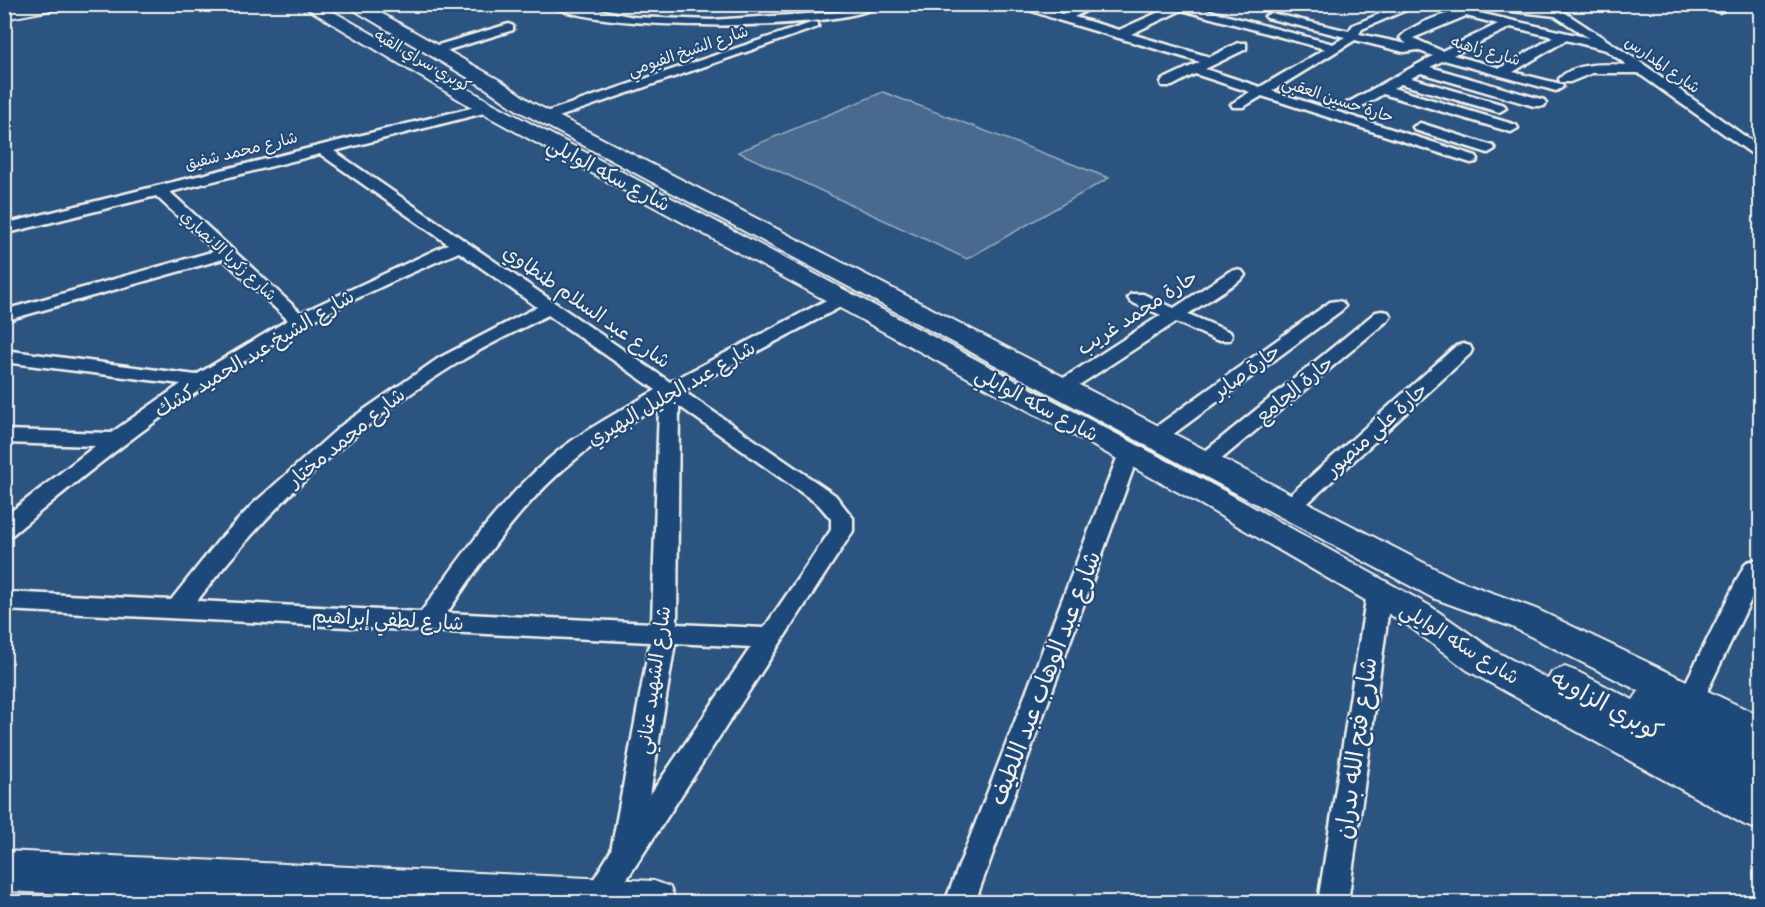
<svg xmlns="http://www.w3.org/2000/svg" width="1765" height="907" viewBox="0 0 1765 907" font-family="Itim,'Playpen Sans Arabic',sans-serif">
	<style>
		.green { fill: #496b90; stroke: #9eaebc; stroke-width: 1.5 }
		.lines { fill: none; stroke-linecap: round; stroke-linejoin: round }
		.street-casing { stroke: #f4f1e8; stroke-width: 5 }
		.secondary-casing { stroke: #f4f1e8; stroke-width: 4 }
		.street { fill: #1f4a7a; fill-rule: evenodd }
		.secondary { fill: #1f4a7a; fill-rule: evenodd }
		.labels { text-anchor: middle; stroke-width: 4.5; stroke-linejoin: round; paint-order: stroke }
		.far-street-label { font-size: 16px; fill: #f4f1e8; stroke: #1f4a7a }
		.street-label { font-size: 20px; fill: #f4f1e8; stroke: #1f4a7a }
		.near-street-label { font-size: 24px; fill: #f4f1e8; stroke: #1f4a7a }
	</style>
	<rect width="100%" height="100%" fill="#2c5481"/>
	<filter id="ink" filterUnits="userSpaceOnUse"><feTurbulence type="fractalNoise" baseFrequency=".0167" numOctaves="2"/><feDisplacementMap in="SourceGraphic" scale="12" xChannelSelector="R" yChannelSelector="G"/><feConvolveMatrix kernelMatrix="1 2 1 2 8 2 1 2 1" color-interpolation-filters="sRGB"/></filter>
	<g filter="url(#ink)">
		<polygon class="green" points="883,92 1109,178 967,259 738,152"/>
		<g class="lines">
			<g class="street-casing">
				<g id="street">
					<path d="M 548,4 L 569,4 L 634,17 L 711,20 L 840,12 L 864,4 L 882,4 C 844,33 588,32 548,4 Z"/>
					<path d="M 982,4 L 1007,4 C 1001,9 988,9 982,4 Z"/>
					<path d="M 1012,4 L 1031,4 L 1062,14 L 1083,4 L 1099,4 L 1074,17 L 1119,30 L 1177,4 L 1192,4 L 1191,6 L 1333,44 L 1345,37 L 1267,18 L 1265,16 L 1271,13 L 1349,31 L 1353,25 L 1404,4 L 1420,4 L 1362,29 L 1359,34 L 1407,44 L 1400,38 C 1410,25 1449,11 1466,10 L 1589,38 L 1555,16 L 1512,11 L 1506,8 L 1512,5 L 1542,8 L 1539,4 L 1552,4 L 1646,66 L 1760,147 L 1760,157 L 1755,156 L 1638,73 L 1592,73 L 1570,82 L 1560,82 L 1559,79 C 1574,62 1606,64 1627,65 L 1606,50 L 1566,40 L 1513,72 L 1561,84 L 1563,87 L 1556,91 L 1444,60 L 1430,67 L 1544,100 L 1546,103 L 1544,106 L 1534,106 L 1421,73 L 1411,78 L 1504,105 L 1506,108 L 1499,112 L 1401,84 L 1393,88 L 1516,125 L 1518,128 L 1511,132 L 1383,94 L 1357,109 L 1347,109 L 1345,106 L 1347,103 L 1433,56 L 1417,50 L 1404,52 L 1355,40 L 1272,91 L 1476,156 L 1478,159 L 1476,162 L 1471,163 L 1262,96 L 1243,107 L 1233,107 L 1231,104 L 1250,92 L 1195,74 L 1172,86 L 1162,86 L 1161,83 L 1162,80 L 1200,62 L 1058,20 ZM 1182,10 L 1325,49 L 1260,87 L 1205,69 L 1246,49 L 1246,43 L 1238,43 L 1210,57 L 1131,34 ZM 1466,16 L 1498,24 L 1442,51 L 1413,38 ZM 1511,27 L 1554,37 L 1500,68 L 1453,55 Z"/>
					<polygon points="1695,4 1715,4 1725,9 1719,12"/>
					<polygon points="814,22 818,23 818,27 550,120 545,121 538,117 540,114"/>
					<polygon points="509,24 513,26 513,30 432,55 426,51 428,48"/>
					<path d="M 487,104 L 494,108 L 492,111 L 334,151 L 670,382 L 836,295 L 848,295 L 851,299 L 848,303 L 683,391 L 835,495 L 853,518 L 853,531 L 612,902 L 582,902 L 581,900 L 611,851 L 650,642 L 4,610 L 4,592 L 171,600 L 218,541 L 253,504 L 342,425 L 439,358 L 537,307 L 459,252 C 408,274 356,297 307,324 C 201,382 105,457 12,535 L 4,537 L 4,517 L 95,446 L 4,443 L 4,430 L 111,433 L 181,384 L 4,362 L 4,350 L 196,375 L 288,320 L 223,259 L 4,321 L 4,310 L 215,251 L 156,196 L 4,234 L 4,224 ZM 320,154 L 448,244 L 301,313 L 170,192 ZM 548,315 L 656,390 C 624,409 591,426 562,448 C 505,493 463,554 421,612 L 197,601 C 268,508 351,429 451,367 C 482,347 515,332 548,315 ZM 659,405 L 652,623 L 447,613 C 484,558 524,500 577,458 C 602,437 631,422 659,405 ZM 679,406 L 819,505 L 831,519 L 831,530 L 764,628 L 677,624 ZM 675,643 L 751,647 L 650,795 Z"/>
					<polygon points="1420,123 1493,146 1495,149 1488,153 1415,130 1413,127"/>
					<polygon points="1236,270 1242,271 1245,275 1242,279 1188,314 1230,332 1232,336 1230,340 1216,340 1176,322 1070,391 1056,391 1053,387 1056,383 1161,315 1131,302 1128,298 1131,294 1143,294 1174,308 1230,271"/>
					<polygon points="1336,301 1342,302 1345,306 1342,310 1164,441 1157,443 1150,441 1147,436 1150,431 1330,302"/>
					<polygon points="1382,311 1388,312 1391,316 1388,320 1212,467 1205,469 1198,467 1194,462 1198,457 1376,312"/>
					<polygon points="1463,344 1470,346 1472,350 1470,354 1297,513 1289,516 1281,513 1278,508 1281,503 1456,346"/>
					<polygon points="1129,446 1136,448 1139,453 975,902 945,902 1119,453 1122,448"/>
					<polygon points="1755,560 1760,561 1760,581 1704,698 1700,706 1691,709 1682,706 1678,698 1743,568 1747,562"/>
					<polygon points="1379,584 1388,587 1391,593 1348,902 1318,902 1367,593 1370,587"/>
				</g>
			</g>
			<g class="secondary-casing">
				<g id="secondary">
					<polygon points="29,4 65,4 57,9 4,19 4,9"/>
					<polygon points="300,4 320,4 494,104 1224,491 1430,606 1493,650 1548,679 1552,672 1565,667 1578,672 1633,700 1639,691 1512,627 1433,598 517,110 487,89 344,4 365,4 501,81 531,102 1457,580 1536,609 1760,716 1760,830 1745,825 1467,670 1406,624 1202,505 480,112"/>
					<polygon points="4,851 654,881 670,887 676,902 242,902 4,891"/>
				</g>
			</g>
			<use href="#street" class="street"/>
			<use href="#secondary" class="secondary"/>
		</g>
	</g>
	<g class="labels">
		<g class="far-street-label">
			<text transform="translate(688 50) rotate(-19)" y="6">شارع الشيخ الفيومي</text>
			<text transform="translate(1486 50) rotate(16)" y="6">شارع زاهيه</text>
			<text transform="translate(423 60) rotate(30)" y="6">كوبري سراي القبه</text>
			<text transform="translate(1663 64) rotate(35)" y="6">شارع المدارس</text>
			<text transform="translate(1338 99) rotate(18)" y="6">حارة حسين العقبي</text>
			<text transform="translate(241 150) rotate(-14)" y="6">شارع محمد شفيق</text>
			<text transform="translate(229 255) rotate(43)" y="6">شارع زكريا الانصاري</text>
		</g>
		<g class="street-label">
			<text transform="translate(609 174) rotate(28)" y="7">شارع سكه الوايلي</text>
			<text transform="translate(587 306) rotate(35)" y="7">شارع عبد السلام طنطاوي</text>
			<text transform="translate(1137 312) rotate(-33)" y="7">حارة محمد غريب</text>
			<text transform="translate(254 353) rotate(-31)" y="7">شارع الشيخ عبد الحميد كشك</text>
			<text transform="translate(1246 371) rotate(-36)" y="7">حارة صابر</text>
			<text transform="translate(1294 389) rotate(-39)" y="7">حارة الجامع</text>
			<text transform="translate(671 393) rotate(-30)" y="7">شارع عبد الجليل البهيري</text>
			<text transform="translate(1037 404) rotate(28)" y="7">شارع سكه الوايلي</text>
			<text transform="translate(1376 429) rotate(-42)" y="7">حارة علي منصور</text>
			<text transform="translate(346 437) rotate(-39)" y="7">شارع محمد مختار</text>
			<text transform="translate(388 619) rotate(3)" y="7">شارع لطفي إبراهيم</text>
			<text transform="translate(1460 643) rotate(32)" y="7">شارع سكه الوايلي</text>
			<text transform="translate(653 680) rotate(-82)" y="7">شارع الشهيد عناني</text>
		</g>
		<g class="near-street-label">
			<text transform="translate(1045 678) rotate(-69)" y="8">شارع عبد الوهاب عبد اللطيف</text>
			<text transform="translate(1607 705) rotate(28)" y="8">كوبري الزاويه</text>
			<text transform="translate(1356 748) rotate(-82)" y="8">شارع فتح الله بدران</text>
		</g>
	</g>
	<rect width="1765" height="907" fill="none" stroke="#1f4a7a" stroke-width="24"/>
	<rect x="12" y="12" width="1741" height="883" fill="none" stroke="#f4f1e8" stroke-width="2" filter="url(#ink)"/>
</svg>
